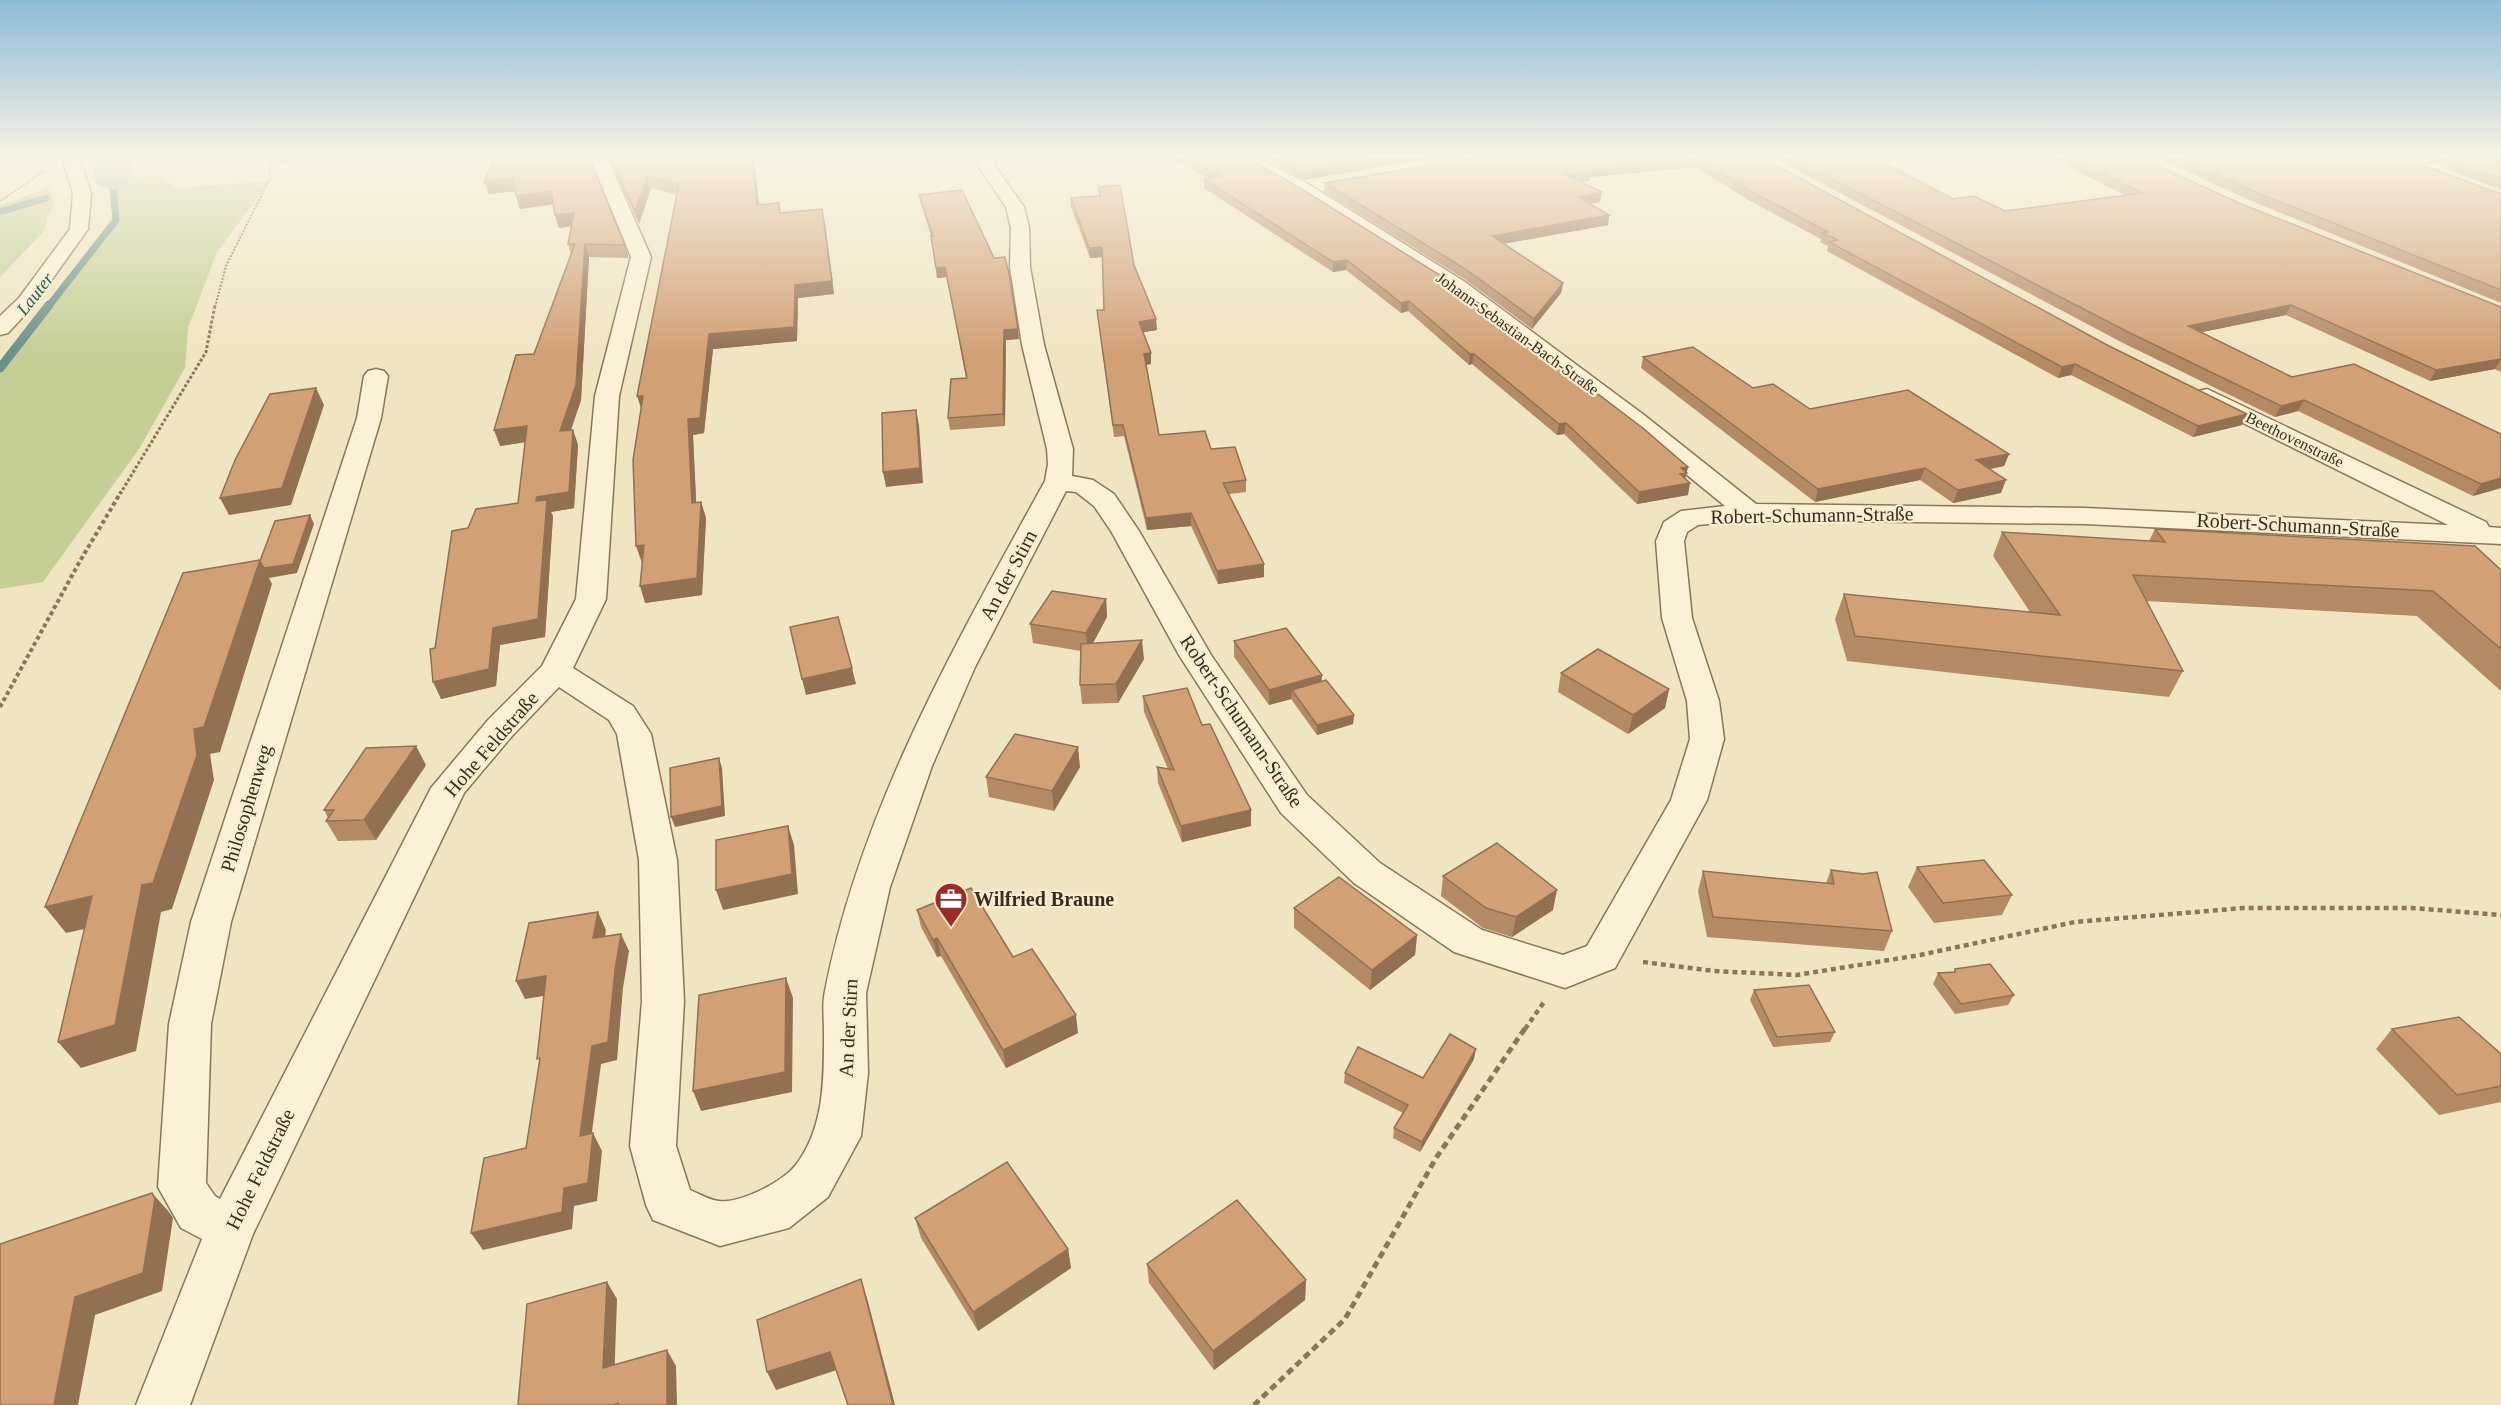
<svg xmlns="http://www.w3.org/2000/svg" width="2501" height="1405" viewBox="0 0 2501 1405" font-family="'Times New Roman',serif">
	<style>
		.green { fill: #c5cf95 }
		.lines { fill: none; stroke-linecap: round; stroke-linejoin: round }
		.stream-far1 { stroke: #6a918a; stroke-width: 7 }
		.stream { stroke: #6a918a; stroke-width: 9 }
		.river { fill: #a4c3bb; fill-rule: evenodd }
		.street-casing { stroke: #8b7658; stroke-width: 3 }
		.path-far4 { stroke: #8b7658; stroke-width: 2; stroke-dasharray: 2 1.5; stroke-linecap: butt }
		.path-far3 { stroke: #8b7658; stroke-width: 3; stroke-dasharray: 3 2; stroke-linecap: butt }
		.path-far2 { stroke: #8b7658; stroke-width: 4; stroke-dasharray: 4 3; stroke-linecap: butt }
		.path-far1 { stroke: #8b7658; stroke-width: 4.5; stroke-dasharray: 5 4; stroke-linecap: butt }
		.path { stroke: #8b7658; stroke-width: 5; stroke-dasharray: 7 4.5; stroke-linecap: butt }
		.street { fill: #fbf1d5; fill-rule: evenodd }
		.wall { fill: #b48a65 }
		.shaded-wall { fill: #927052 }
		.building { fill: #d1a075; stroke: #927052; stroke-width: 1.5 }
		.labels { text-anchor: middle; stroke-width: 4.5; stroke-linejoin: round; paint-order: stroke }
		.far-street-label { font-size: 16px; fill: #3a2d1d; stroke: #f7eed1 }
		.far-water-label { font-size: 18px; font-style: italic; fill: #2b5b5a; stroke: #f7eed1 }
		.street-label { font-size: 20px; fill: #3a2d1d; stroke: #f7eed1 }
		.poi-label { font-size: 20px; font-weight: bold; fill: #3a2d1d; stroke: #f7eed1; text-anchor: start }
	</style>
	<rect width="100%" height="100%" fill="#f0e5c1"/>
	<g class="green">
		<polygon points="158,175 177,188 270,181 217,252 188,328 185,368 139,449 43,582 0,589 0,368 116,220 112,178"/>
		<polygon points="48,187 54,204 48,215 45,230 0,277 0,206"/>
	</g>
	<g class="lines">
		<g class="stream-far1">
			<polyline points="0,212 46,198"/>
			<polyline points="48,307 116,220 112,178"/>
		</g>
		<polyline class="stream" points="0,368 49,305"/>
		<polygon class="river" points="96,157 134,157 131,178 126,186 112,190 98,186 93,178"/>
		<g class="street-casing">
			<g id="street">
				<polygon points="62,157 79,157 91,193 88,229 33,306 8,333 0,335 0,316 19,298 70,229 73,193"/>
				<path d="M 590,157 L 607,157 L 651,257 L 619,396 L 606,599 L 573,668 L 633,706 L 651,734 L 677,860 L 684,1001 L 676,1146 L 690,1190 C 699,1194 710,1200 719,1201 C 740,1204 782,1182 795,1166 C 825,1128 824,1077 824,1031 C 824,1018 822,1004 825,991 C 861,807 956,643 1045,481 L 1048,464 L 1047,449 L 1022,345 L 1010,267 L 1011,228 L 1006,207 L 972,157 L 989,157 L 1024,207 L 1029,228 L 1030,267 L 1044,345 L 1073,449 L 1072,476 L 1093,480 L 1114,494 L 1139,531 L 1211,655 L 1307,795 L 1380,863 L 1482,930 L 1563,955 L 1587,946 L 1671,800 L 1690,739 L 1687,701 L 1662,618 L 1656,541 L 1664,522 L 1681,511 L 1725,506 L 1626,425 L 1451,290 L 1296,192 L 1233,157 L 1255,157 L 1308,184 L 1465,282 L 1644,415 L 1756,504 L 2085,508 L 2448,525 L 2199,401 L 2195,396 L 2199,391 L 2207,389 L 2486,522 L 2489,527 L 2501,528 L 2501,544 L 2085,524 L 1749,520 L 1698,525 L 1687,532 L 1684,541 L 1692,618 L 1719,701 L 1724,739 L 1707,800 L 1615,968 L 1565,988 L 1454,952 L 1354,883 L 1281,813 L 1179,655 L 1111,531 L 1094,506 L 1076,492 L 1066,491 L 975,667 L 932,766 L 890,887 L 866,993 L 868,1073 L 861,1136 L 828,1197 L 789,1228 L 720,1246 L 653,1220 L 646,1205 L 630,1146 L 642,1001 L 639,860 L 617,734 L 609,720 L 559,687 L 512,736 L 464,793 L 253,1234 L 190,1405 L 136,1405 L 202,1239 L 181,1228 L 158,1187 L 169,1024 L 191,922 L 357,418 L 364,376 L 368,371 L 376,369 L 384,371 L 388,376 L 381,418 L 231,922 L 211,1024 L 206,1183 L 215,1196 L 220,1199 L 431,788 L 488,720 L 542,666 L 576,599 L 595,396 L 631,257 Z"/>
				<path d="M 2394,157 L 2439,157 C 2431,165 2406,166 2395,164 L 2393,160 Z"/>
			</g>
		</g>
		<g class="path-far4">
			<polyline points="269,164 346,157"/>
			<polyline points="0,201 44,171"/>
			<polyline points="215,307 226,266 270,178 269,164 273,157"/>
		</g>
		<polyline class="path-far3" points="120,494 206,352 215,305"/>
		<polyline class="path-far2" points="0,707 80,561 121,492"/>
		<g class="path-far1">
			<polyline points="1643,962 1714,971 1797,975 1920,955 2075,922 2244,908 2413,908 2501,915"/>
			<polyline points="1525,1029 1544,1002"/>
		</g>
		<polyline class="path" points="1254,1405 1345,1319 1436,1158 1526,1027"/>
		<use href="#street" class="street"/>
	</g>
	<g class="wall">
		<polygon points="608,157 754,157 759,205 779,203 781,213 825,222 834,294 798,298 797,341 713,349 704,433 693,435 696,502 701,502 706,518 702,595 645,603 677,195 651,188 639,224"/>
		<polygon points="1175,157 1245,157 1688,467 1685,479 1688,495 1637,504 1564,434 1557,435 1472,364 1469,365 1408,311 1401,313 1346,270 1333,272 1204,188 1204,179 1208,178 1175,161"/>
		<polygon points="1261,157 1439,157 1304,180"/>
		<polygon points="1478,157 1761,157 2242,425 2193,437 2071,375 2058,378 1827,251 1828,246 1820,242 1821,239 1750,201 1696,167 1590,177 1589,181 1580,182 1602,192 1600,202 1590,204 1609,215 1608,225 1503,244 1563,283 1561,293 1532,329 1466,280 1324,192 1325,183"/>
		<polygon points="1772,157 1874,157 1953,199 2005,211 2125,195 2048,157 2138,157 2239,203 2501,307 2501,372 2495,369 2430,381 2286,315 2202,332 2292,377 2501,434 2501,488 2473,496 2298,411 2275,417 2123,343"/>
		<polygon points="2156,157 2401,157 2501,194 2501,303 2249,200"/>
		<polygon points="2418,157 2501,157 2501,190"/>
		<polygon points="495,159 624,243 628,256 628,258 589,257 581,400 571,430 573,430 578,445 574,508 551,512 553,516 545,637 500,645 496,686 441,699 435,648 468,528 518,503 525,442 500,446 571,255 568,244 571,226 559,228 555,215 553,204 520,209 515,191 489,194 484,182"/>
		<polygon points="919,195 1019,339 1006,340 1005,426 950,430 948,418 966,378 947,277 937,278 931,236 921,204"/>
		<polygon points="1071,198 1134,265 1157,330 1143,332 1151,353 1151,364 1146,365 1159,435 1211,449 1246,480 1246,492 1229,494 1264,577 1218,584 1191,526 1147,530 1124,436 1114,437 1097,310 1104,310 1102,257 1090,258 1071,207"/>
		<polygon points="1643,357 1753,388 1810,409 2009,454 2004,466 1989,469 2001,493 1953,503 1920,480 1815,502 1641,368"/>
		<polygon points="2155,529 2501,570 2501,691 2417,616 2146,601 2183,671 2169,697 1847,661 1835,619 1844,594 2030,612 1993,556 2002,532 2149,541"/>
		<polygon points="1106,599 1107,617 1093,643 1144,659 1118,703 1082,704 1080,685 1081,651 1033,643 1030,624"/>
		<polygon points="1234,641 1322,682 1354,715 1353,724 1317,735 1291,699 1269,705 1234,657"/>
		<polygon points="1561,673 1669,689 1665,708 1628,734 1558,692"/>
		<polygon points="1143,696 1202,725 1251,826 1182,842 1158,783 1157,767 1168,769 1144,712"/>
		<polygon points="426,765 376,840 338,841 326,821 328,818 324,810"/>
		<polygon points="1080,767 1054,811 989,797 986,777"/>
		<polygon points="1917,867 2012,895 2002,915 1934,923 1908,887"/>
		<polygon points="1831,870 1892,931 1884,951 1707,937 1698,891 1703,871 1826,883"/>
		<polygon points="1443,876 1553,910 1512,937 1483,928 1441,896"/>
		<polygon points="1294,908 1417,935 1415,955 1370,990 1294,928"/>
		<polygon points="917,910 1013,957 1078,1033 1006,1068 941,956 937,957 921,927"/>
		<polygon points="1955,969 2014,995 2008,1005 1955,1014 1933,984 1938,973 1954,972"/>
		<polygon points="1754,990 1835,1032 1830,1042 1773,1047 1750,1000"/>
		<polygon points="2392,1029 2501,1054 2501,1102 2439,1115 2376,1049"/>
		<polygon points="1474,1059 1420,1152 1393,1138 1394,1128 1403,1113 1344,1083 1345,1073 1423,1078"/>
		<polygon points="915,1218 1068,1249 1071,1268 978,1331 921,1238"/>
		<polygon points="1147,1264 1306,1280 1305,1300 1214,1370 1149,1283"/>
	</g>
	<g class="shaded-wall">
		<polygon points="0,157 6,157 0,162"/>
		<polygon points="752,157 754,157 760,218 757,205"/>
		<polygon points="1387,157 1439,157 1304,180 1305,171"/>
		<polygon points="1698,159 1696,167 1590,177 1589,181 1565,184 1566,175 1586,169"/>
		<polygon points="647,176 651,188 639,224 635,211"/>
		<polygon points="513,178 517,191 489,194 484,182"/>
		<polygon points="551,191 555,204 520,209 516,196"/>
		<polygon points="1602,192 1600,202 1577,206 1578,197"/>
		<polygon points="822,209 834,294 798,298 797,341 713,349 704,433 693,435 697,519 692,503 688,419 709,334 795,285"/>
		<polygon points="574,213 578,225 559,228 555,215"/>
		<polygon points="1609,215 1608,225 1491,246 1492,236"/>
		<polygon points="624,243 628,256 628,258 624,245"/>
		<polygon points="585,244 589,257 581,400 565,447 560,431"/>
		<polygon points="1102,247 1102,257 1090,258 1089,248"/>
		<polygon points="1347,260 1346,270 1333,272 1333,262"/>
		<polygon points="945,267 947,277 937,278 936,268"/>
		<polygon points="1563,283 1561,293 1532,329 1534,319"/>
		<polygon points="1409,301 1408,311 1401,313 1401,303"/>
		<polygon points="2291,305 2286,315 2183,336 2188,326"/>
		<polygon points="1156,319 1157,330 1140,333 1139,322"/>
		<polygon points="1018,329 1019,339 1006,340 1005,426 1003,414 1004,330"/>
		<polygon points="1151,353 1151,364 1145,365 1144,354"/>
		<polygon points="1470,354 1474,354 1472,364 1469,365"/>
		<polygon points="2501,359 2495,369 2430,381 2436,370"/>
		<polygon points="2075,364 2071,375 2058,378 2062,367"/>
		<polygon points="316,388 324,405 291,505 229,515 220,498"/>
		<polygon points="637,396 643,396 642,411"/>
		<polygon points="2304,400 2298,411 2275,417 2281,406"/>
		<polygon points="916,410 919,425 923,483 886,487 883,472"/>
		<polygon points="2247,414 2242,425 2193,437 2198,426"/>
		<polygon points="1566,423 1564,434 1557,435 1559,424"/>
		<polygon points="527,426 533,441 500,446 494,430"/>
		<polygon points="573,430 578,445 574,508 551,512 553,516 545,637 500,645 496,686 441,699 433,682 536,501"/>
		<polygon points="2009,454 2004,466 1971,473 1976,460"/>
		<polygon points="1688,467 1684,484 1677,486 1681,468"/>
		<polygon points="1925,468 1920,480 1815,502 1818,489"/>
		<polygon points="2501,478 2501,488 2473,496 2481,484"/>
		<polygon points="2006,480 2001,493 1953,503 1958,490"/>
		<polygon points="1690,483 1688,495 1637,504 1639,492"/>
		<polygon points="701,502 706,518 702,595 645,603 640,586"/>
		<polygon points="1191,513 1191,526 1147,530 1146,518"/>
		<polygon points="310,515 314,524 297,573 269,578 272,584 220,752 210,754 214,780 172,909 161,912 136,1051 81,1068 58,1042 142,885 194,729 260,560"/>
		<polygon points="644,545 642,563 636,546"/>
		<polygon points="1264,564 1264,577 1218,584 1217,571"/>
		<polygon points="1106,599 1107,617 1088,652 1086,633"/>
		<polygon points="1142,640 1144,659 1118,703 1116,684"/>
		<polygon points="852,668 856,684 806,695 802,679"/>
		<polygon points="1322,675 1321,691 1292,690 1291,699 1269,705 1269,690"/>
		<polygon points="1669,689 1665,708 1628,734 1633,715"/>
		<polygon points="1354,715 1353,724 1317,735 1317,725"/>
		<polygon points="416,746 426,765 376,840 364,820"/>
		<polygon points="1078,747 1080,767 1054,811 1052,791"/>
		<polygon points="719,758 722,768 725,816 675,827 671,817"/>
		<polygon points="1251,810 1251,826 1182,842 1181,826"/>
		<polygon points="788,826 794,845 798,894 723,910 716,890"/>
		<polygon points="1557,890 1553,910 1512,937 1516,917"/>
		<polygon points="92,896 112,923 66,933 45,907"/>
		<polygon points="598,912 606,930 602,956 593,938"/>
		<polygon points="621,934 629,951 623,988 617,1060 601,1064 589,1154 580,1136 592,1046 615,970"/>
		<polygon points="1417,935 1415,955 1370,990 1372,970"/>
		<polygon points="937,938 941,956 937,957 933,940"/>
		<polygon points="546,976 555,994 525,999 516,981"/>
		<polygon points="786,978 793,998 792,1092 701,1111 693,1091"/>
		<polygon points="1076,1015 1078,1033 1006,1068 1003,1050"/>
		<polygon points="1476,1049 1474,1059 1420,1152 1422,1142"/>
		<polygon points="593,1133 602,1151 597,1201 574,1206 572,1229 483,1250 471,1233 564,1188"/>
		<polygon points="152,1193 169,1212 173,1218 162,1291 95,1315 78,1405 54,1405 75,1297"/>
		<polygon points="1068,1249 1071,1268 978,1331 973,1312"/>
		<polygon points="861,1279 867,1298 895,1405 893,1405"/>
		<polygon points="1306,1280 1305,1300 1214,1370 1213,1351"/>
		<polygon points="607,1282 617,1299 614,1385 603,1368"/>
		<polygon points="667,1350 676,1366 677,1405 667,1405"/>
		<polygon points="830,1352 837,1370 776,1390 767,1372"/>
	</g>
	<g class="building">
		<polygon points="495,157 589,157 624,243 624,245 585,244 576,385 560,431 573,430 569,492 537,497 536,501 547,500 538,619 493,628 489,669 433,682 430,649 435,648 452,531 468,528 476,509 518,503 527,426 494,430 516,355 534,354 575,244 568,244 574,213 555,215 551,191 516,196 513,178 484,182"/>
		<polygon points="610,157 752,157 757,205 779,203 780,213 822,209 832,281 795,285 794,327 709,334 700,418 688,419 692,503 701,502 697,578 640,586 644,545 636,546 633,460 643,396 637,396 679,184 647,176 635,211"/>
		<polygon points="1184,157 1245,157 1295,185 1451,282 1644,429 1688,467 1681,468 1687,473 1680,474 1690,483 1639,492 1566,423 1559,424 1474,354 1470,354 1409,301 1401,303 1347,260 1333,262 1204,179 1222,176"/>
		<polygon points="1278,157 1387,157 1305,171"/>
		<polygon points="1478,157 1761,157 2109,346 2247,414 2198,426 2075,364 2062,367 1829,242 1838,240 1823,233 1828,232 1752,192 1698,159 1586,169 1591,172 1566,175 1602,192 1578,197 1609,215 1492,236 1563,283 1534,319 1467,270 1325,183"/>
		<polygon points="1790,157 1874,157 1953,199 1974,196 2005,211 2143,193 2069,157 2138,157 2239,203 2501,307 2501,359 2436,370 2291,305 2188,326 2292,377 2354,364 2501,434 2501,478 2481,484 2304,400 2281,406 2128,332"/>
		<polygon points="2179,157 2401,157 2501,194 2501,290 2253,191"/>
		<polygon points="2445,157 2501,157 2501,179"/>
		<polygon points="1120,185 1134,265 1156,319 1139,322 1151,353 1144,354 1159,435 1205,431 1211,449 1235,447 1246,480 1223,483 1264,564 1217,571 1191,513 1146,518 1123,425 1113,425 1097,310 1104,310 1102,247 1089,248 1071,198 1100,196 1099,187"/>
		<polygon points="962,190 994,258 1005,257 1009,274 1018,329 1004,330 1003,414 948,418 951,379 967,378 945,267 936,268 931,236 933,236 919,195"/>
		<polygon points="1693,347 1753,388 1773,384 1810,409 1908,390 2009,454 1976,460 2006,480 1958,490 1925,468 1818,489 1643,357"/>
		<polygon points="316,388 282,488 220,498 235,460 270,394"/>
		<polygon points="916,410 920,468 883,472 882,413"/>
		<polygon points="310,515 293,564 264,568 260,561 275,521"/>
		<polygon points="2155,529 2475,546 2501,570 2501,649 2433,591 2133,575 2183,671 1855,636 1844,594 2060,615 2002,532 2165,542"/>
		<polygon points="260,560 204,727 194,729 197,755 153,883 142,885 115,1025 58,1042 92,896 45,907 183,573"/>
		<polygon points="1052,591 1106,599 1086,633 1030,624"/>
		<polygon points="838,617 852,668 802,679 790,627"/>
		<polygon points="1286,628 1322,675 1269,690 1234,641"/>
		<polygon points="1142,640 1116,684 1080,685 1081,644"/>
		<polygon points="1598,649 1669,689 1633,715 1561,673"/>
		<polygon points="1326,680 1354,715 1317,725 1292,690"/>
		<polygon points="1187,688 1202,725 1210,724 1251,810 1181,826 1157,767 1174,770 1143,696"/>
		<polygon points="1015,734 1078,747 1052,791 986,777"/>
		<polygon points="416,746 364,820 326,821 334,810 324,810 366,748"/>
		<polygon points="719,758 722,806 671,817 670,768"/>
		<polygon points="788,826 792,874 716,890 716,840"/>
		<polygon points="1497,843 1557,890 1516,917 1486,908 1443,876"/>
		<polygon points="1984,860 2012,895 1943,903 1917,867"/>
		<polygon points="1831,870 1863,874 1877,872 1892,931 1713,917 1703,871 1834,884"/>
		<polygon points="1339,877 1417,935 1372,970 1294,908"/>
		<polygon points="971,888 1013,957 1032,949 1076,1015 1003,1050 937,938 933,940 917,910"/>
		<polygon points="598,912 593,938 621,934 615,970 608,1042 592,1046 580,1136 593,1133 588,1183 564,1188 562,1212 471,1233 484,1158 526,1148 540,1058 537,1059 546,976 516,981 529,923"/>
		<polygon points="1990,964 2014,995 1961,1004 1938,973 1955,972 1955,969"/>
		<polygon points="786,978 785,1072 693,1091 699,995"/>
		<polygon points="1809,985 1835,1032 1777,1037 1754,990"/>
		<polygon points="2459,1017 2501,1054 2501,1086 2457,1095 2392,1029"/>
		<polygon points="1450,1034 1476,1049 1422,1142 1394,1128 1408,1105 1345,1073 1358,1047 1423,1078"/>
		<polygon points="1007,1162 1068,1249 973,1312 915,1218"/>
		<polygon points="152,1193 155,1199 143,1273 75,1297 54,1405 0,1405 0,1244"/>
		<polygon points="1237,1200 1306,1280 1213,1351 1147,1264"/>
		<polygon points="861,1279 893,1405 848,1405 830,1352 767,1372 757,1320"/>
		<polygon points="607,1282 603,1368 667,1350 667,1405 618,1405 618,1403 613,1405 518,1405 527,1304"/>
	</g>
	<linearGradient id="sky" x2="0" y2="1"><stop stop-color="#8dbad6"/><stop offset="0.44" stop-color="#f8f3e3"/><stop offset="1" stop-color="#f8f3e3" stop-opacity="0"/></linearGradient>
	<rect width="2501" height="354" fill="url(#sky)"/>
	<defs>
		<g id="office-pin" transform="scale(1.725)"><path d="M0 17L-7.5 6A9.5 9.5 0 1 1 7.5 6Z" fill="#9d2a24" stroke="#f7eed1"/><path d="M-6-3h4V-5.5h4V-3h4V5H-6ZM-1-4.5V-3h2v-1.5ZM-6 0V1H6V0Z" fill="#fff"/></g>
	</defs>
	<g fill-rule="evenodd">
		<use href="#office-pin" x="951" y="899"/>
	</g>
	<g class="labels">
		<g class="far-street-label">
			<text transform="translate(1518 333) rotate(36)" y="6">Johann-Sebastian-Bach-Straße</text>
			<text transform="translate(2295 439) rotate(26)" y="6">Beethovenstraße</text>
		</g>
		<g class="far-water-label">
			<text transform="translate(35 294) rotate(-52)" y="6">Lauter</text>
		</g>
		<g class="street-label">
			<text transform="translate(1812 515) rotate(-1)" y="7">Robert-Schumann-Straße</text>
			<text transform="translate(2298 525) rotate(3)" y="7">Robert-Schumann-Straße</text>
			<text transform="translate(1008 575) rotate(-62)" y="7">An der Stirn</text>
			<text transform="translate(1242 721) rotate(56)" y="7">Robert-Schumann-Straße</text>
			<text transform="translate(491 744) rotate(-49)" y="7">Hohe Feldstraße</text>
			<text transform="translate(246 808) rotate(-73)" y="7">Philosophenweg</text>
			<text transform="translate(848 1028) rotate(-87)" y="7">An der Stirn</text>
			<text transform="translate(260 1169) rotate(-64)" y="7">Hohe Feldstraße</text>
		</g>
		<g class="poi-label">
			<text x="974" y="906">Wilfried Braune</text>
		</g>
	</g>
</svg>
